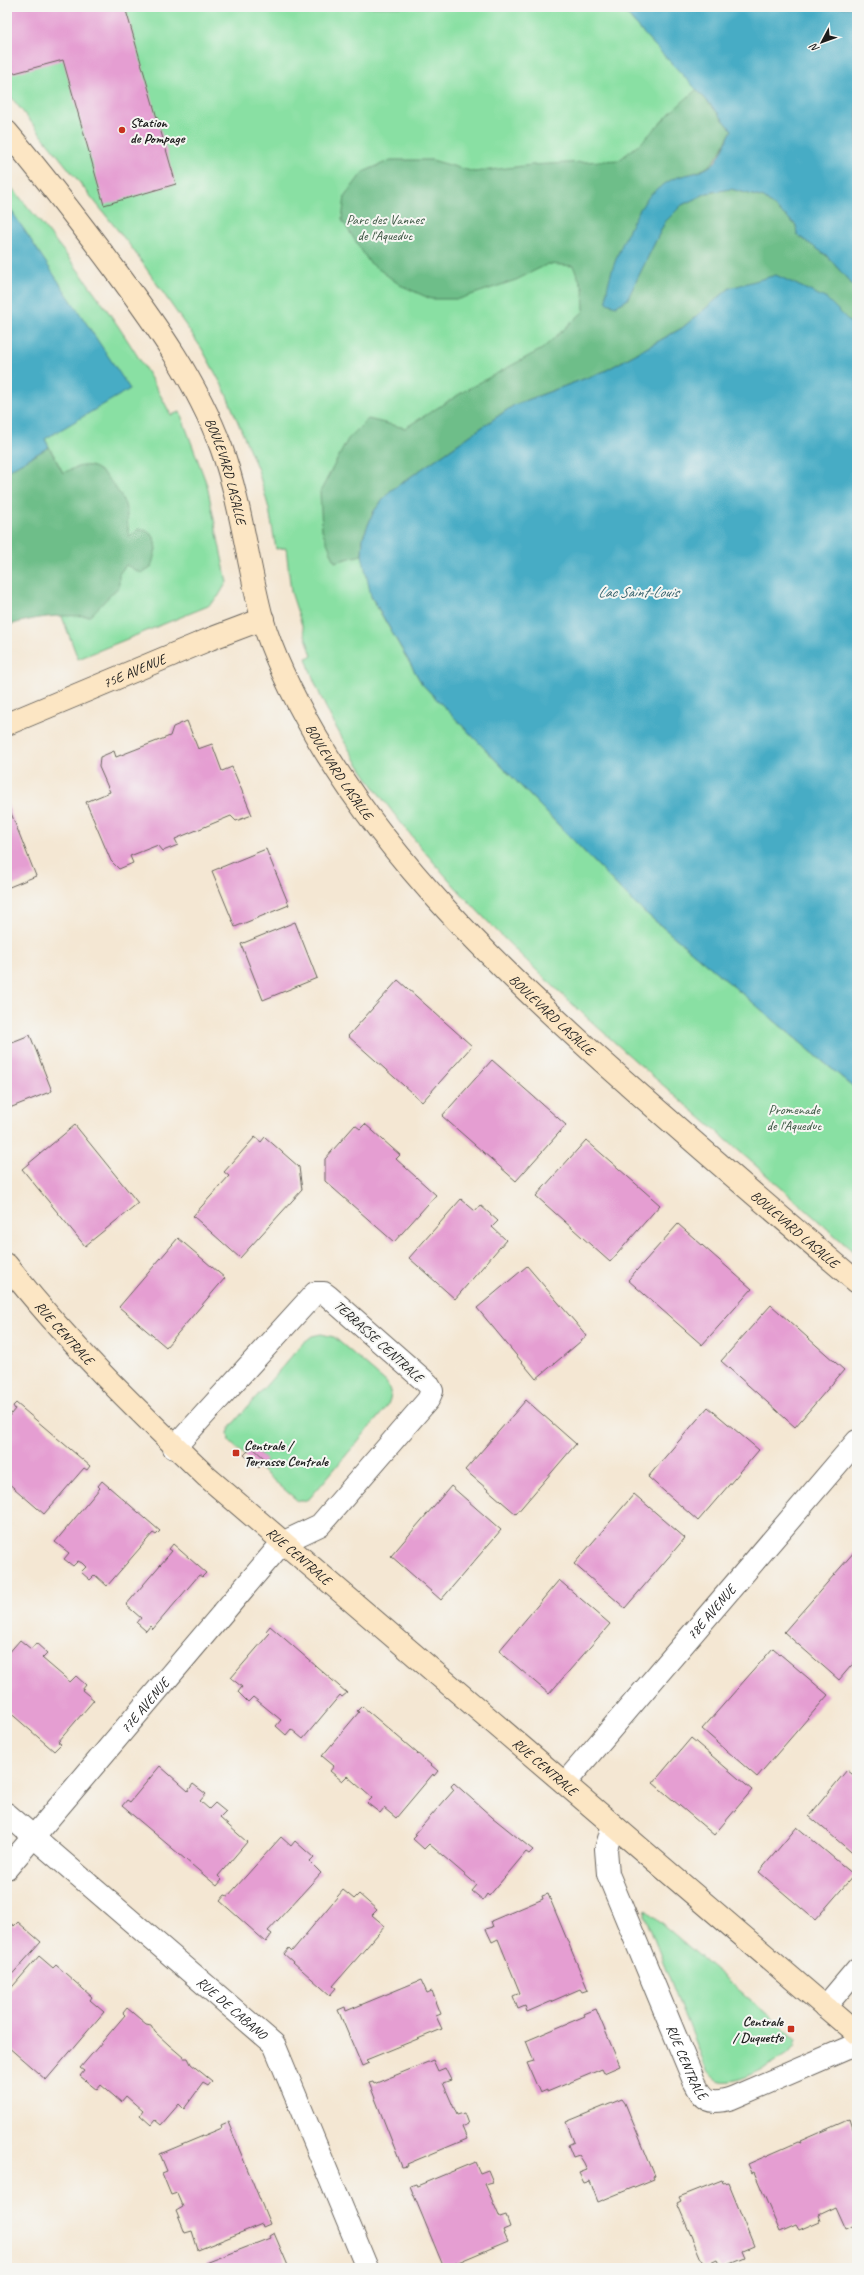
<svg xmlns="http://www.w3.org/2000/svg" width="864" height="2275" viewBox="0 0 864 2275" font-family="Caveat,sans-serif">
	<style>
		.green { fill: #89e0a3; stroke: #527e60 }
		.forest { fill: #6ebe89; stroke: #456d52 }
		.water { fill: #46acc5; stroke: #316470 }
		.building { fill: #e59ed2 }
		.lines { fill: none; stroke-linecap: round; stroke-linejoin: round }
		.street-casing { stroke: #68635c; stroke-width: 24 }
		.secondary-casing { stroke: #68635c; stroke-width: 24 }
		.street { stroke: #fff; stroke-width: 22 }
		.secondary { stroke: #fce6c4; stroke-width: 22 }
		.poi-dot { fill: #c8321e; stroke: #f6f6f2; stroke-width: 1.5 }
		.labels { text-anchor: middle; stroke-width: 4; stroke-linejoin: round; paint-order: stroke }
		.poi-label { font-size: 14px; font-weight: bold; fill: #1c1c1c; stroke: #f6f6f2; text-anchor: start }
		.park-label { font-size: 14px; fill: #3d5744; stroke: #f6f6f2 }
		.street-label { font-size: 14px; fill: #1c1c1c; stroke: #f6f6f2 }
		.water-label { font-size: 15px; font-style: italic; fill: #2f5d68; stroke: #f6f6f2 }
	</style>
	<rect width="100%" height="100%" fill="#f6f6f2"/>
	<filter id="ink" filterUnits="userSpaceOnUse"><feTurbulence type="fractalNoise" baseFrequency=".025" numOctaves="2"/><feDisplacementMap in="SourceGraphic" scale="8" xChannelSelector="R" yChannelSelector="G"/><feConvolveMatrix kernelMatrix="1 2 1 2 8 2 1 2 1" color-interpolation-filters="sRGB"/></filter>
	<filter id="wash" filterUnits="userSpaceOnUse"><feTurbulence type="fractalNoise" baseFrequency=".012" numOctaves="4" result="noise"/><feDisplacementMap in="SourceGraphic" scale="16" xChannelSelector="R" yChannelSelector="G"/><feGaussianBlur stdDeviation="0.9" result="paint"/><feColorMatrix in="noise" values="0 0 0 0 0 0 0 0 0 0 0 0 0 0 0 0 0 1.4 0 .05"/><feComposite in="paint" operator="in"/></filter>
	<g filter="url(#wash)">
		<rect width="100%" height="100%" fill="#f4e7d3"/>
		<g class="green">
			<path d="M 7,7 L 621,7 L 635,24 L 697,89 L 714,163 L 857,290 L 857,329 L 827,299 L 371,597 L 422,684 L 635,904 L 857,1090 L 857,1255 C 798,1203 740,1151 680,1100 C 585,1017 490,933 410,834 C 368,782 327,724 306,658 L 312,656 L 291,592 L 286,548 L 276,549 L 269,509 L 258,470 L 224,389 L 202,349 L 132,248 L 7,92 Z"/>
			<path d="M 7,182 C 68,254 128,331 171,415 L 180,412 L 207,485 L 227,582 L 218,597 L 208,606 L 78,659 L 61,614 L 68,482 L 45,439 L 51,273 L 7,204 Z"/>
			<path d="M 321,1334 L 334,1337 L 386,1382 C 392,1393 392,1397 386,1408 L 310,1498 L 304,1501 L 298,1501 L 259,1468 L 266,1460 L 252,1447 L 244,1455 L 229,1441 L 228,1433 L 231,1426 L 303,1343 L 312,1336 Z"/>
			<path d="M 646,1910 L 796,2039 L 794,2047 L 788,2054 C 774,2063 737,2085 721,2081 C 713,2079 708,2070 703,2063 L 645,1916 Z"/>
		</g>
		<g class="forest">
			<path d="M 697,89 L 732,130 C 713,166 714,169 672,179 L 627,299 L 665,222 L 682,205 L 707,193 L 731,189 L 764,198 L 796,225 L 798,235 L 826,255 L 857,290 L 857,329 L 827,299 L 730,288 L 682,328 L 605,371 L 514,405 L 390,491 L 374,511 L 363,537 L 362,555 L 335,562 L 322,530 L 320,492 L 348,439 L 368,419 L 405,428 L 466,390 L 542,349 L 584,311 L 583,288 L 573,266 L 548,264 L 516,280 L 459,299 L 431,299 L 400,285 L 369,262 L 342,220 L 345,196 L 363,172 L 391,160 L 432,160 L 474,172 L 532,165 L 619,160 L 641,143 L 669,114 Z"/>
			<path d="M 49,447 L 63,473 C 72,469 83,463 93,467 C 105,471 121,493 125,505 C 128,514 127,526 129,536 L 139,529 L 147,531 L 154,537 L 156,549 L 151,568 L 141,573 L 126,565 L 119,574 L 119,587 C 108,596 100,607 90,616 C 58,615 37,616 7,626 L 7,471 Z"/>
		</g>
		<g class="water">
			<path d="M 621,7 L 857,7 L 857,290 L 826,255 L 797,235 L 796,225 L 764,198 L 731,189 L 707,193 L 682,205 L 665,222 L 627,300 L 616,306 L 607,303 C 602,282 633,216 647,199 C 652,192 663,185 671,180 C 683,173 698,176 713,164 C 721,157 727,139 732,130 C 698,87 655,50 621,7 Z"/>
			<polygon points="7,204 130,389 45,439 49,447 7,471"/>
			<polygon points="776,275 827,299 857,329 857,1090 635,904 422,684 371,596 362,555 363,537 374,511 390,491 514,405 605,371 682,328 730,288"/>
		</g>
		<g id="blocks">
			<g class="building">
				<polygon points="7,7 125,7 176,184 104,205 63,60 7,75"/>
				<polygon points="187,721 198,749 212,744 222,771 232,767 252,815 236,821 231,816 175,839 178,845 163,851 158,845 130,856 133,863 119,869 111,861 86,802 110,792 99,767 100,757 114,751 116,757 170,736 173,727"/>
				<polygon points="7,803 36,876 7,888"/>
				<polygon points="266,849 289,905 235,927 212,871"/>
				<polygon points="295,922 317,978 263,1000 241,944"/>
				<polygon points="398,980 472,1046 422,1102 348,1036"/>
				<polygon points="30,1035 52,1091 7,1109 7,1044"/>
				<polygon points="492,1060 566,1125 516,1181 442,1116"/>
				<polygon points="365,1124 400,1155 396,1159 436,1195 394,1242 325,1181 325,1159 355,1125 360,1129"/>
				<polygon points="75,1125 138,1203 85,1246 22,1169"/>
				<polygon points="255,1137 261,1142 265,1137 299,1167 302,1190 240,1258 193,1216 229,1176 224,1172"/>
				<polygon points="586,1140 660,1205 610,1262 536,1196"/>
				<polygon points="461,1199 475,1211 480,1205 498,1221 492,1227 506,1240 455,1299 409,1258"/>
				<polygon points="678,1224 752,1289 702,1345 628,1280"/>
				<polygon points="178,1238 225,1278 166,1347 119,1307"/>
				<polygon points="527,1266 587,1336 536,1379 477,1308"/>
				<polygon points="771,1305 844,1370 795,1427 721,1361"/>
				<polygon points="526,1400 576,1444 516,1514 465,1470"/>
				<polygon points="16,1403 90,1466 87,1470 84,1468 44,1514 7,1482 7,1419 15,1409 13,1406"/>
				<polygon points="708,1407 759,1450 698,1521 648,1477"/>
				<polygon points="252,1447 266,1460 259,1468 244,1455"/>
				<polygon points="102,1481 160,1531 156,1535 153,1533 107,1586 95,1575 90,1580 81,1572 86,1567 82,1563 78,1561 73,1566 64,1559 69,1553 55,1542 100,1488 98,1486"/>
				<polygon points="451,1486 501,1530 441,1600 391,1556"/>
				<polygon points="634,1494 685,1538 625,1608 574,1564"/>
				<polygon points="173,1544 206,1573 202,1577 199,1575 153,1629 150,1626 146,1631 137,1623 141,1618 126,1605 172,1551 169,1549"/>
				<polygon points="855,1551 857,1552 857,1659 839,1680 784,1632"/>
				<polygon points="559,1580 610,1624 549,1694 499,1651"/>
				<polygon points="270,1626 347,1693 342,1697 340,1695 303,1739 291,1729 286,1735 276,1726 281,1720 253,1697 248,1702 238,1692 242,1687 231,1678 269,1634 266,1631"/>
				<polygon points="20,1640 31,1649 36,1643 47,1653 42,1658 70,1682 76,1676 86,1685 82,1690 94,1700 58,1742 61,1744 54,1751 7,1710 7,1655"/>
				<polygon points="773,1648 828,1695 757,1777 702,1729"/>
				<polygon points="362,1706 438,1771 434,1776 433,1774 396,1818 384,1808 380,1813 367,1803 372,1798 347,1776 342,1781 330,1771 334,1766 322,1756 359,1712 357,1711"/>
				<polygon points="691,1738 752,1790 714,1835 653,1783"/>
				<polygon points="160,1766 188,1791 193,1784 206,1794 200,1801 209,1809 215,1803 226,1812 220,1818 247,1842 218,1876 222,1880 217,1886 122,1806 127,1800 130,1802"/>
				<polygon points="847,1770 857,1778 857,1857 809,1816"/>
				<polygon points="454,1783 492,1817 533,1850 529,1854 526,1852 489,1896 487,1894 483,1900 472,1891 477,1885 429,1844 424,1849 413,1839 417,1835 415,1834 454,1790 451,1786"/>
				<polygon points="797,1827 854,1875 815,1920 759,1872"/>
				<polygon points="281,1837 291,1846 295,1841 314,1858 310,1862 321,1873 268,1931 272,1934 266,1942 220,1901 225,1895 228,1896"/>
				<polygon points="343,1890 354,1899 359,1894 377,1910 372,1915 385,1926 333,1986 336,1988 330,1995 284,1954 289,1948 292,1951"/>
				<polygon points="548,1894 588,1990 582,1992 580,1989 527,2012 525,2006 518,2009 513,1996 520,1993 498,1939 492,1942 486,1929 493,1927 491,1921 543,1899 542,1896"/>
				<polygon points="7,1920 14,1926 18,1922 41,1942 7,1980"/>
				<polygon points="39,1956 53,1968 56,1965 92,1997 90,2000 104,2012 46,2080 7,2046 7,1993"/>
				<polygon points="421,1980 427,1993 432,1991 441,2014 436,2016 442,2029 366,2060 369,2063 362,2066 338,2010 345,2007 346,2011"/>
				<polygon points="127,2008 146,2024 151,2025 155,2032 169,2045 184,2058 188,2058 191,2064 212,2081 208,2086 203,2083 184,2109 179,2104 161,2125 155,2120 151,2125 140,2115 143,2111 126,2096 121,2102 101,2085 97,2090 80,2076 84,2071 80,2068 125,2015 123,2013"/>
				<polygon points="596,2009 620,2066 604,2073 602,2069 547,2092 547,2090 540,2093 527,2063 534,2061 526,2041 585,2016 584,2014"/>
				<polygon points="433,2060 438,2071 445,2068 451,2080 443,2083 457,2115 464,2113 468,2124 462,2127 467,2139 407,2164 408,2166 402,2167 369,2083 373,2082 374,2084"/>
				<polygon points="622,2099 625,2103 655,2176 653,2177 654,2179 598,2202 590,2181 584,2183 579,2173 587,2170 584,2163 579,2155 573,2157 568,2145 574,2142 566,2122"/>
				<polygon points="850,2119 857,2141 857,2224 845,2229 835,2207 818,2215 820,2221 799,2230 796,2225 780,2232 754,2172 752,2173 748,2164 798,2142 801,2143 800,2141"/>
				<polygon points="228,2122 270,2224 263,2227 262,2224 198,2250 192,2231 185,2233 176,2211 183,2207 177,2193 171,2195 162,2173 167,2171 160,2154 222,2128 221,2125"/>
				<polygon points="475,2162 480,2173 488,2170 493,2182 485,2184 500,2218 506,2216 510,2227 503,2230 508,2241 449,2266 449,2268 444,2268 410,2186 416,2184 417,2186"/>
				<polygon points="722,2180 723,2183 728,2182 754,2246 742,2251 745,2258 721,2268 717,2260 704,2266 677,2203 681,2201 679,2197"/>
				<polygon points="274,2233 289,2268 208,2268 206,2263 270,2238 269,2236"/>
			</g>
		</g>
	</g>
	<g filter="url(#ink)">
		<use href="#blocks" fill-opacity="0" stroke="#68635c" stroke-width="1"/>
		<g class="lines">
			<g class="street-casing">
				<g id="street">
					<path id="s1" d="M 565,1783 L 857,1441"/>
					<path id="s2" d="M 7,1814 L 274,2044 L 367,2268"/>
					<path id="s3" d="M 613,1825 L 606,1849 L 608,1874 L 694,2081 C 704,2101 710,2105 732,2098 L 857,2044"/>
					<path id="s4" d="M 7,1868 L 282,1543 L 320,1525 L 428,1400 L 432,1391 L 428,1384 L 328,1296 L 324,1293 L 315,1293 L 174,1448"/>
					<polyline points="825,2007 857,1969"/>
				</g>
			</g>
			<g class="secondary-casing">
				<g id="secondary">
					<path id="s5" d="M 7,132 C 45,177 81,224 116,271 C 156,325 197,382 221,447 C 241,502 247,561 262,618 C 274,660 295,700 317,738 C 390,863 496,965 602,1061 C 686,1136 771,1209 857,1282"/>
					<path id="s6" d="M 7,724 L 210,639 L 263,619"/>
					<path id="s7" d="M 7,1265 C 67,1342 136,1409 207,1477 L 857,2034"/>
				</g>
			</g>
			<use href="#street" class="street"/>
			<use href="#secondary" class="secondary"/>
		</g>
	</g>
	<g class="poi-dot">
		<circle cx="122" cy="130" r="4"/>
		<rect x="232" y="1449" width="8" height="8" rx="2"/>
		<rect x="787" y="2025" width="8" height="8" rx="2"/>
	</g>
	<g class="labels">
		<g class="poi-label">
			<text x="130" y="127">Station<tspan x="130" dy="16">de Pompage</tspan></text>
			<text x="244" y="1450">Centrale /<tspan x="244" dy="16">Terrasse Centrale</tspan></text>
			<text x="783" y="2026" text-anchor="end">Centrale<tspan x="783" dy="16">/ Duquette</tspan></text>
		</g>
		<g class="park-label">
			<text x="385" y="224">Parc des Vannes<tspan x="385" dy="16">de l'Aqueduc</tspan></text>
			<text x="794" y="1114">Promenade<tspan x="794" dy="16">de l'Aqueduc</tspan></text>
		</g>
		<g class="street-label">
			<text dy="5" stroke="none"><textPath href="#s5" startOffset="407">BOULEVARD LASALLE</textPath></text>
			<text dy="5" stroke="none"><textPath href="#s6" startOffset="138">75E AVENUE</textPath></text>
			<text dy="5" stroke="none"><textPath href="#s5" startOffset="731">BOULEVARD LASALLE</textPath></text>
			<text dy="5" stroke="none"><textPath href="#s5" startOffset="1055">BOULEVARD LASALLE</textPath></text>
			<text dy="5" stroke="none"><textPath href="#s5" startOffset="1379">BOULEVARD LASALLE</textPath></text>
			<text dy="5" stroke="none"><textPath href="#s7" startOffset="89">RUE CENTRALE</textPath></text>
			<text transform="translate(379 1341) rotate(42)" y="5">TERRASSE CENTRALE</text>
			<text dy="5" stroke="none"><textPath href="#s7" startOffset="413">RUE CENTRALE</textPath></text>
			<text dy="5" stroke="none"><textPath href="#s1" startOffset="225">78E AVENUE</textPath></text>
			<text dy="5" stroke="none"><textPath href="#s4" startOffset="213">77E AVENUE</textPath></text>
			<text dy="5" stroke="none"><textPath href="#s7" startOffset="737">RUE CENTRALE</textPath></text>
			<text dy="5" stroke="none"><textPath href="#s2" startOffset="297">RUE DE CABANO</textPath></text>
			<text dy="5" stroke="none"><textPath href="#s3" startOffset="254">RUE CENTRALE</textPath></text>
		</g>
		<g class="water-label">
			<text x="638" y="597">Lac Saint-Louis</text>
		</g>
	</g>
	<rect width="864" height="2275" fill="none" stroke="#f6f6f2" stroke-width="24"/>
	<g transform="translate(822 42) rotate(229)" stroke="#f6f6f2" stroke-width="3" paint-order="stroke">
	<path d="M0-3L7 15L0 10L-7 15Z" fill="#1c1c1c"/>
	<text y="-6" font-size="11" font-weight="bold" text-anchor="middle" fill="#1c1c1c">N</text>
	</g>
</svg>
